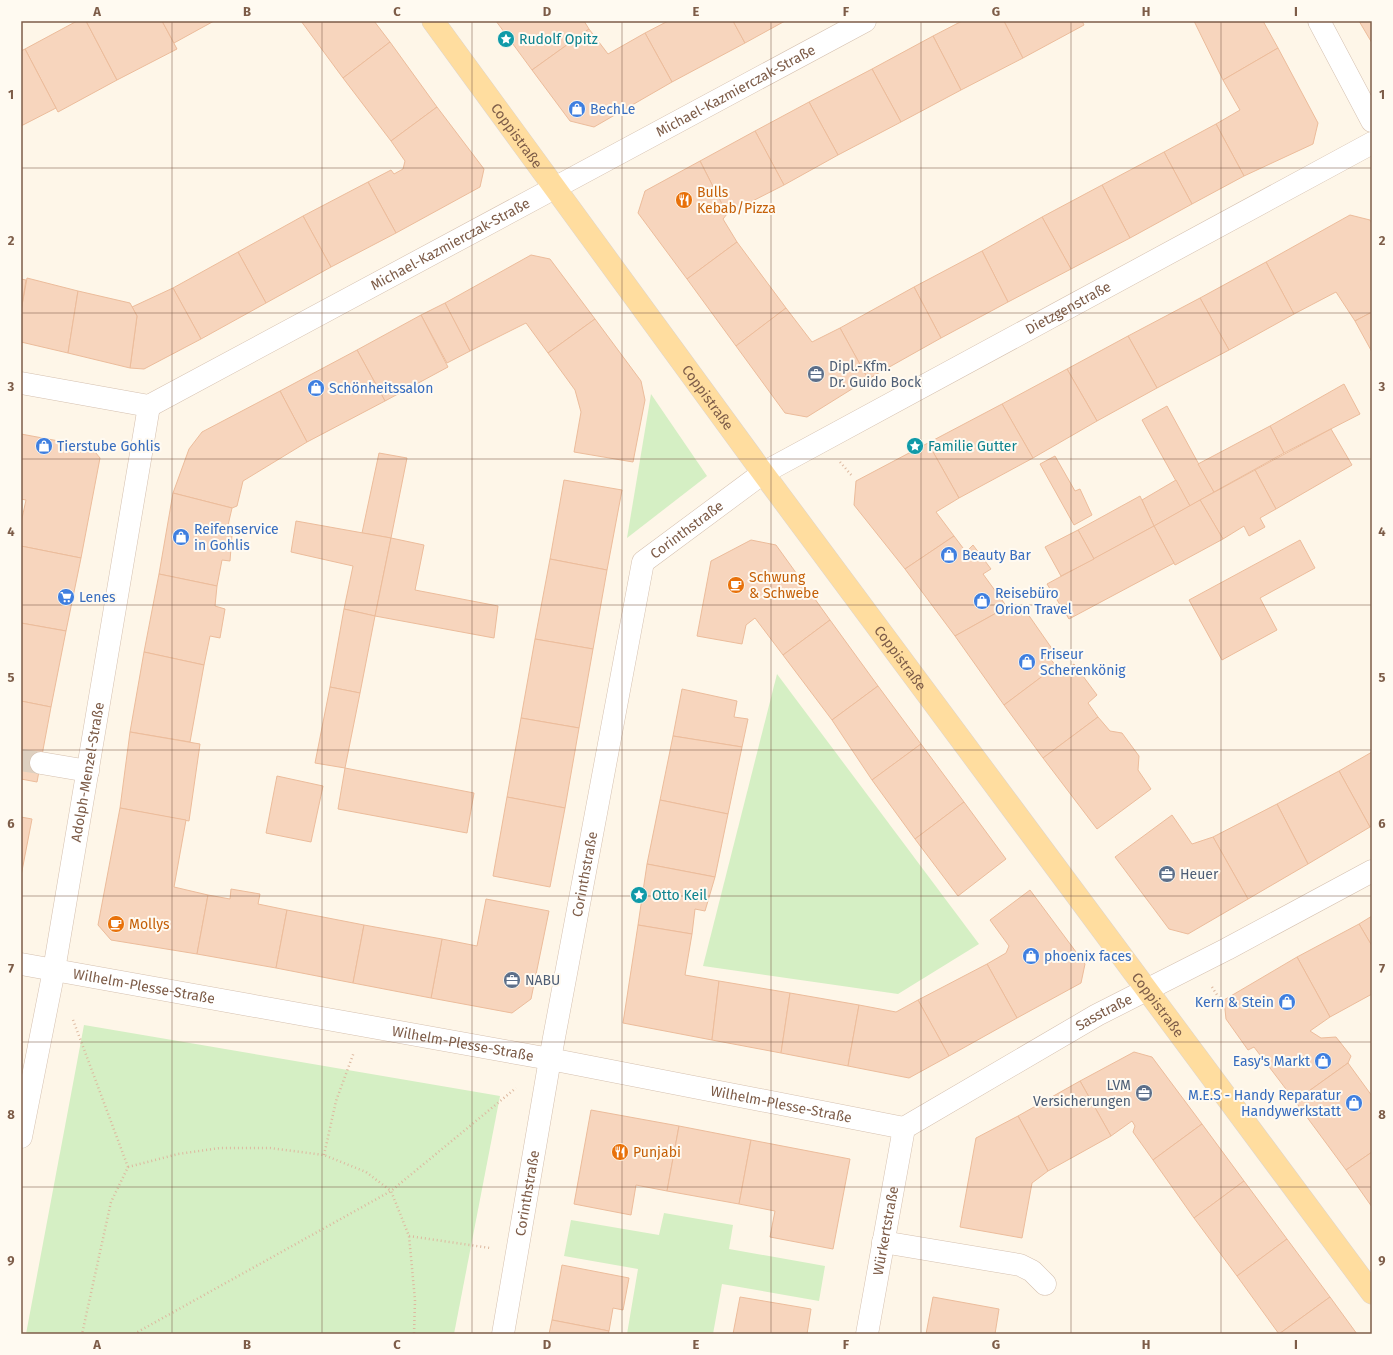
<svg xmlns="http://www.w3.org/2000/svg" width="1393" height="1355" viewBox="0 0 1393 1355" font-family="'Fira Sans',sans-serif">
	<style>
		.green { fill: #d5efc4 }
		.building { fill: #f7d5bd; stroke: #ecbc9b }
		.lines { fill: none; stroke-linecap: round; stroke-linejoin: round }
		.minor-tunnel { stroke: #ded0c0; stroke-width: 22; stroke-dasharray: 22 11; stroke-linecap: butt }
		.minor-casing { stroke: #d5c0af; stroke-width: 23 }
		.major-casing { stroke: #ddd5cf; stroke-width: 23 }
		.path { stroke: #ddb89f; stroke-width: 2.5; stroke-dasharray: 1 3; stroke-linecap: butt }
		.minor { stroke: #fff; stroke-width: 22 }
		.major { stroke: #ffdd9f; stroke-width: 22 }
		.grid { fill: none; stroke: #7d5c48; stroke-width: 1; stroke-opacity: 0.55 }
		.labels { text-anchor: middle; stroke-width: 4; stroke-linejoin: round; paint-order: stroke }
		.culture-label { font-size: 14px; fill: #0d838f; stroke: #fffaf1; text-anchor: start }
		.street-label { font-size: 14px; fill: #7d5c48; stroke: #fffaf1 }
		.shop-label { font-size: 14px; fill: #366cbe; stroke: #fffaf1; text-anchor: start }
		.food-label { font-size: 14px; fill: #c56008; stroke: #fffaf1; text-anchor: start }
		.service-label { font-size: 14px; fill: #4e5e75; stroke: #fffaf1; text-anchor: start }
		.neatline { fill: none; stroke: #7d5c48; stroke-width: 1.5 }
		.grid-label { font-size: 13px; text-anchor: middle; font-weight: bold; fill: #7d5c48 }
	</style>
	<rect width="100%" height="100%" fill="#fef6e8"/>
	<g class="green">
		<polygon points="651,394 707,476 627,538"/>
		<polygon points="777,674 979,944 898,994 703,966"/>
		<polygon points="84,1025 500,1096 454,1334 26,1334"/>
		<polygon points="664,1213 733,1225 729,1249 825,1266 819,1301 722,1284 713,1334 627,1334 638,1269 564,1256 571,1220 659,1235"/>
	</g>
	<g class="building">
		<polygon points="77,21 86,21 117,80 58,112 25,49"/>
		<polygon points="86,21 162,21 177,49 117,80"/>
		<polygon points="162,21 214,21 174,43"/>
		<polygon points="301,21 374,21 390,42 343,78"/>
		<polygon points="496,21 584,21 589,29 532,70"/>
		<polygon points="668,21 733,21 745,43 672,82 645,33"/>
		<polygon points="733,21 785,21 745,43"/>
		<polygon points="962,21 1004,21 1023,58 961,90 933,36"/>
		<polygon points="1004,21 1082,21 1084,25 1023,58"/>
		<polygon points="1194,21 1263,21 1278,48 1223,80"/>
		<polygon points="1359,21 1372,21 1372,43"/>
		<polygon points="589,29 608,54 645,33 672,82 594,127 570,121 532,70"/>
		<polygon points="933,36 961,90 901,122 872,69"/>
		<polygon points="390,42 437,107 391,141 343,78"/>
		<polygon points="1278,48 1318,123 1313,144 1244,176 1216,124 1240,110 1223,80"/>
		<polygon points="25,49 56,108 21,126 21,51"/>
		<polygon points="872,69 901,122 838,155 809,102"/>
		<polygon points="809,102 838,155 784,185 755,131"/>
		<polygon points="437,107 484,169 480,187 396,233 368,182 391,170 394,174 403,169 405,161 391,141"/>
		<polygon points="1216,124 1244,176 1192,204 1164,152"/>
		<polygon points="755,131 784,185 727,214 700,161"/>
		<polygon points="1164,152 1192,204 1130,238 1102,185"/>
		<polygon points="700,161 727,214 723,219 737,242 687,279 638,213 645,191"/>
		<polygon points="368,182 396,233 331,267 303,216"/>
		<polygon points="1102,185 1130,238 1071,269 1042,217"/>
		<polygon points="1350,215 1370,220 1372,224 1372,312 1355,321 1336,292 1294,314 1266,262"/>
		<polygon points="303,216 331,267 266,303 238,252"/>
		<polygon points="1042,217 1071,269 1008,302 982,251"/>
		<polygon points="737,242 786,308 736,346 687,279"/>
		<polygon points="982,251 1008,302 941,338 914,287"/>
		<polygon points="238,252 266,303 201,339 173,288"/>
		<polygon points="531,255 550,259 595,319 548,353 526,323 470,351 445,303"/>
		<polygon points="1266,262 1294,314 1229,350 1200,298"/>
		<polygon points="27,278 78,291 68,353 21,342 21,311"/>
		<polygon points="21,279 26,280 21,311"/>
		<polygon points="914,287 941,338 868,379 840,328"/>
		<polygon points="173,288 201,339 144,369 130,368 137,316 132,307"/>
		<polygon points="78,291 130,303 137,316 130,368 68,353"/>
		<polygon points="1200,298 1229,350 1157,388 1128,336"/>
		<polygon points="445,303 470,351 447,363 421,315"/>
		<polygon points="786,308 812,342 840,328 868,379 807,417 785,413 736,346"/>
		<polygon points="1372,312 1372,352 1355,321"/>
		<polygon points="421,315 448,367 385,401 357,350"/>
		<polygon points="595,319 641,381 645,400 633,462 574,452 581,412 575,390 548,353"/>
		<polygon points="1128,336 1157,388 1097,421 1067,369"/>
		<polygon points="357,350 385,401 307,442 280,391"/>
		<polygon points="1067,369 1097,421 1033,458 1002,404"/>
		<polygon points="1344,384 1360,414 1284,453 1270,426"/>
		<polygon points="280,391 307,442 243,481 237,506 232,508 173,493 189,449 202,432"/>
		<polygon points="1002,404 1033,458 959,498 928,443"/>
		<polygon points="1167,406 1214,492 1190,506 1142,420"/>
		<polygon points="1270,426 1284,453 1214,492 1198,464"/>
		<polygon points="1331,429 1352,465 1276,509 1255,470"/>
		<polygon points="21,434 91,447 100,458 81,558 21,546 21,523 26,500 21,499"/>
		<polygon points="928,443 959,498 936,512 954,536 905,569 854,505 856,481"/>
		<polygon points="379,453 407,458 391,538 362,533"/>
		<polygon points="1055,456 1075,491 1080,489 1092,515 1074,525 1040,464"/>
		<polygon points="1255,470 1276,509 1260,518 1265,527 1249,536 1244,526 1223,539 1200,500"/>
		<polygon points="564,480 622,490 607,570 550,559"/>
		<polygon points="1176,480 1190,506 1154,526 1142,500"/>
		<polygon points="173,493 232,508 226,534 232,535 230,561 222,560 217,586 159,574"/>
		<polygon points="1140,496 1154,526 1094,559 1078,530"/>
		<polygon points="1200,500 1223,539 1175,565 1154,526"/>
		<polygon points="296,521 391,538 375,616 344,609 353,566 291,552"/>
		<polygon points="1154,526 1174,563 1069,619 1047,584"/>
		<polygon points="1078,530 1094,559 1061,576 1045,547"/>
		<polygon points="954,536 966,552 973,545 991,569 983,574 1007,607 955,636 905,569"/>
		<polygon points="391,538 424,545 415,590 498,606 494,638 375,616"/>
		<polygon points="751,540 776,545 830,620 783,655 755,618 746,625 742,644 697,636 711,561"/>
		<polygon points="1300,540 1315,568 1260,598 1277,630 1222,660 1189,600"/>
		<polygon points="21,546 81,558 66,631 21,623"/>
		<polygon points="550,559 607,570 593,649 535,639"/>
		<polygon points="159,574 217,586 215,606 225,609 220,638 210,636 204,665 144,652"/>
		<polygon points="1007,607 1012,614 1023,607 1055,653 1049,657 1056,666 1004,705 955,636"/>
		<polygon points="344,609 375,616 360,693 330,687"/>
		<polygon points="830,620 878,686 832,720 783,655"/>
		<polygon points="21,623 66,631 51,707 21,701"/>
		<polygon points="535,639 593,649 579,728 521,718"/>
		<polygon points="144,652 204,665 190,742 130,732"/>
		<polygon points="1074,664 1097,695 1088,703 1098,717 1043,758 1004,705 1056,666 1062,673"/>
		<polygon points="878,686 921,744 872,780 832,720"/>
		<polygon points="330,687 360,693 345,768 315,763"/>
		<polygon points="682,689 737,701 734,717 748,719 742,747 673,736"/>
		<polygon points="21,701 51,707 37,782 21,779"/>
		<polygon points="1098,717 1110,731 1122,733 1139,756 1138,770 1151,789 1097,829 1043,758"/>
		<polygon points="521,718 579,728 565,808 507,797"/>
		<polygon points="130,732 200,744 189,821 120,808"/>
		<polygon points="673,736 742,747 728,814 660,800"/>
		<polygon points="921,744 964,802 915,839 872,780"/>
		<polygon points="1372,752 1372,826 1370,827 1339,771"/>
		<polygon points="345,768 474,793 467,833 338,809"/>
		<polygon points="1339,771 1370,827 1308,864 1277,804"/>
		<polygon points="277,776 323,786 311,842 266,833"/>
		<polygon points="507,797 565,808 550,887 493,876"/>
		<polygon points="660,800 728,814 715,877 647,864"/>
		<polygon points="964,802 1006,859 958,896 915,839"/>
		<polygon points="1277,804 1308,864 1248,899 1213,837"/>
		<polygon points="120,808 186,820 174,887 208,895 197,954 111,940 98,925"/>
		<polygon points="1172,815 1192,844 1213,837 1248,899 1188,934 1169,929 1115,857"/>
		<polygon points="21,817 32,819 21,876"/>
		<polygon points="647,864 715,877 705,911 695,909 692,934 638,925"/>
		<polygon points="231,889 260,894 258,904 287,910 276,968 197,954 208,895 230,899"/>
		<polygon points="1030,890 1085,964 1081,983 1017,1018 987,964 1006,953 1009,946 990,920"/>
		<polygon points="486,899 549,911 531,999 512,1013 431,998 442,939 477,946"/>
		<polygon points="287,910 364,925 353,983 276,968"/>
		<polygon points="1372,916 1372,946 1359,924"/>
		<polygon points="1359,924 1372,946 1372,994 1330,1017 1297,957"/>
		<polygon points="364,925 442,939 431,998 353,983"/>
		<polygon points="638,925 692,934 685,975 719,981 712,1040 623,1023"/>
		<polygon points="1297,957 1330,1017 1310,1031 1321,1038 1336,1037 1351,1056 1348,1063 1295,1101 1254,1047 1248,1050 1226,1019 1224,1000"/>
		<polygon points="987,964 1017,1018 949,1056 918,1000"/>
		<polygon points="719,981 790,993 781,1053 712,1040"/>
		<polygon points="790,993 859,1005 848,1066 781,1053"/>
		<polygon points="918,1000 949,1056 909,1078 848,1066 859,1005 896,1012"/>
		<polygon points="1134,1052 1152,1057 1202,1124 1153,1160 1133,1132 1135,1126 1132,1121 1111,1136 1080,1081"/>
		<polygon points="1348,1063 1372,1096 1372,1152 1346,1170 1295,1101"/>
		<polygon points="1080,1081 1111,1136 1048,1171 1018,1116"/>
		<polygon points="591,1110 679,1126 667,1191 636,1185 631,1215 574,1204"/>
		<polygon points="1018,1116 1048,1171 1032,1183 1022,1238 960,1227 976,1138"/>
		<polygon points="1202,1124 1244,1181 1194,1218 1153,1160"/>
		<polygon points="679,1126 751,1140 739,1204 667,1191"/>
		<polygon points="751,1140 850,1159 833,1249 770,1237 775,1211 739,1204"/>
		<polygon points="1372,1152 1372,1207 1346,1170"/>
		<polygon points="1244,1181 1287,1239 1237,1276 1194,1218"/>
		<polygon points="1287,1239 1330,1297 1279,1334 1237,1276"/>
		<polygon points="562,1265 629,1278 623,1310 613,1308 609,1331 552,1320"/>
		<polygon points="740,1297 811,1309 807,1334 733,1334"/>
		<polygon points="933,1297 999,1309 995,1334 926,1334"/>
		<polygon points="1330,1297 1357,1334 1279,1334"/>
		<polygon points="552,1320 609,1331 608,1334 549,1334"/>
	</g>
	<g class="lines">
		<polyline class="minor-tunnel" points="21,760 41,763"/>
		<g class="minor-casing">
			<g id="minor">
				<polyline points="1319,21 1372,121"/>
				<path id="s1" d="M 21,383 L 149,406 L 865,21"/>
				<polyline points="41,763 88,771"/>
				<path id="s2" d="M 21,964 L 550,1059 L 904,1128"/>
				<path id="s3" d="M 904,1128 L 1097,1015 L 1227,949 L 1372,871"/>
				<path id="s4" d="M 21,1137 L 54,970 L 149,406"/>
				<polyline points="883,1242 1020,1265 1032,1271 1045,1284"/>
				<path id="s5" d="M 503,1334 L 550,1059 L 643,562 L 763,473 L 1372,143"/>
				<path id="s6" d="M 867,1334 L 904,1128"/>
			</g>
		</g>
		<g class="major-casing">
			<g id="major">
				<path id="s7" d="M 433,21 L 763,473 L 1372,1293"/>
			</g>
		</g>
		<g class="path">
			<polyline points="840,462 853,477"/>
			<polyline points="1212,987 1219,998"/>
			<polyline points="73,1020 128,1167 111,1202 82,1334"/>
			<polyline points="324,1155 336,1101 354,1052"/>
			<polyline points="128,1167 178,1154 220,1148 270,1148 324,1155 366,1172 391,1191 409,1236 415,1300 414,1334"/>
			<polyline points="409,1236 490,1248"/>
			<polyline points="134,1334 391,1191 516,1088"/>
		</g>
		<use href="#minor" class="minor"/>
		<use href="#major" class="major"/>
	</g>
	<path class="grid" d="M 172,21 L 172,1334M 322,21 L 322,1334M 472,21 L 472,1334M 622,21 L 622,1334M 771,21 L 771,1334M 921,21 L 921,1334M 1071,21 L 1071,1334M 1221,21 L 1221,1334M 21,168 L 1372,168M 21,313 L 1372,313M 21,459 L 1372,459M 21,605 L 1372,605M 21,750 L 1372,750M 21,896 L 1372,896M 21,1042 L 1372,1042M 21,1187 L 1372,1187"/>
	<defs>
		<g id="sight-disc" transform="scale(0.9)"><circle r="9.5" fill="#0f9aa8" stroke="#fffaf1"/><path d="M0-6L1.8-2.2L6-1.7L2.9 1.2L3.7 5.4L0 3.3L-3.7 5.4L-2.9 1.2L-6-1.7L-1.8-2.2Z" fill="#fff"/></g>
		<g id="shop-disc" transform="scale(0.9)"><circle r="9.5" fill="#3f7fe0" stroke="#fffaf1"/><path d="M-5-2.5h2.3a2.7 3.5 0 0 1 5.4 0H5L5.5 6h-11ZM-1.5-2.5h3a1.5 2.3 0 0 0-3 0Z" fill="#fff"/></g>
		<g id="restaurant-disc" transform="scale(0.9)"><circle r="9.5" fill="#e8710a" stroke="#fffaf1"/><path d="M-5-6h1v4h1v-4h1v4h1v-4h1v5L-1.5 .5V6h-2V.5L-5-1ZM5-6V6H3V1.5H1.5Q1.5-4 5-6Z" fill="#fff"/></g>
		<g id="office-disc" transform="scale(0.9)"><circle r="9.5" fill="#5c6f8a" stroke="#fffaf1"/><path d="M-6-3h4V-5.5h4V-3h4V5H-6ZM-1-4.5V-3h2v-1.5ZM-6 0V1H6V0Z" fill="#fff"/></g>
		<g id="cafe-disc" transform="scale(0.9)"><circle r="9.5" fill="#e8710a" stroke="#fffaf1"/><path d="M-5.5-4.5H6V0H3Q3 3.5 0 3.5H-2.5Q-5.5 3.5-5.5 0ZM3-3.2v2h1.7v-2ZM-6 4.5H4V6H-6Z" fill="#fff"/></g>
		<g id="supermarket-disc" transform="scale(0.9)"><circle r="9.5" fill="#3f7fe0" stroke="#fffaf1"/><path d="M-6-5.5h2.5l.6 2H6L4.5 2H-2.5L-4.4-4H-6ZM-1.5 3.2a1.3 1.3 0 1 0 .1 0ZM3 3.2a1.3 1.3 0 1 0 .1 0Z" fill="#fff"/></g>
	</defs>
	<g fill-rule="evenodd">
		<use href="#sight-disc" x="506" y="39"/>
		<use href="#shop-disc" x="577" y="109"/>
		<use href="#restaurant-disc" x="684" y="200"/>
		<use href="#office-disc" x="816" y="374"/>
		<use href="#shop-disc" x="316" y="388"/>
		<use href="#shop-disc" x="44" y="446"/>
		<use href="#sight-disc" x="915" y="446"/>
		<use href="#shop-disc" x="181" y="537"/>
		<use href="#shop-disc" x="949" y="555"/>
		<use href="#cafe-disc" x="736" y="585"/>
		<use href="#supermarket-disc" x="66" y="597"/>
		<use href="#shop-disc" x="982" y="601"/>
		<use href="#shop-disc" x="1027" y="662"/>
		<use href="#office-disc" x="1167" y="874"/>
		<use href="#sight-disc" x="639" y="895"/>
		<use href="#cafe-disc" x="116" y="924"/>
		<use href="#shop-disc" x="1031" y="956"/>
		<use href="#office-disc" x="512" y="980"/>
		<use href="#shop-disc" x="1287" y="1002"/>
		<use href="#shop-disc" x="1323" y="1061"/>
		<use href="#office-disc" x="1144" y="1093"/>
		<use href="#shop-disc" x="1354" y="1103"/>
		<use href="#restaurant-disc" x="620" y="1152"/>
	</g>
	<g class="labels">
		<g class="culture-label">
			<text x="519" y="44">Rudolf Opitz</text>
			<text x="928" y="451">Familie Gutter</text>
			<text x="652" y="900">Otto Keil</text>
		</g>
		<g class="street-label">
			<text dy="5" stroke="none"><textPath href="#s1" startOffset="796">Michael-Kazmierczak-Straße</textPath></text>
			<text dy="5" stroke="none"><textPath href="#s7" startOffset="142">Coppistraße</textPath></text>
			<text dy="5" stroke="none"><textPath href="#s1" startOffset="472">Michael-Kazmierczak-Straße</textPath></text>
			<text dy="5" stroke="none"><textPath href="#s5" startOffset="1281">Dietzgenstraße</textPath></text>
			<text dy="5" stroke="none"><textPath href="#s7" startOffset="466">Coppistraße</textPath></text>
			<text dy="5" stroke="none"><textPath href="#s5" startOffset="839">Corinthstraße</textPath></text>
			<text dy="5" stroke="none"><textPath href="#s7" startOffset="790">Coppistraße</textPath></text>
			<text dy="5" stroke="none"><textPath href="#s4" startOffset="371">Adolph-Menzel-Straße</textPath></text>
			<text dy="5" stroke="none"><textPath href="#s5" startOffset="467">Corinthstraße</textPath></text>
			<text dy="5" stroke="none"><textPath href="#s2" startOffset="125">Wilhelm-Plesse-Straße</textPath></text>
			<text dy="5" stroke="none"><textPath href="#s7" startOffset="1222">Coppistraße</textPath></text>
			<text dy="5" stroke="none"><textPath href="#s3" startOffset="231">Sasstraße</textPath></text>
			<text dy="5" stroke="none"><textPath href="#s2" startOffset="449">Wilhelm-Plesse-Straße</textPath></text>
			<text dy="5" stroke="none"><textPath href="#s2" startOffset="773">Wilhelm-Plesse-Straße</textPath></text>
			<text dy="5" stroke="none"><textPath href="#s5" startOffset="143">Corinthstraße</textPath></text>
			<text dy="5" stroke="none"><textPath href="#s6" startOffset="105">Würkertstraße</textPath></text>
		</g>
		<g class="shop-label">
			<text x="590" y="114">BechLe</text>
			<text x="329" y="393">Schönheitssalon</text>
			<text x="57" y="451">Tierstube Gohlis</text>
			<text x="194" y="534">Reifenservice<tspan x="194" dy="16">in Gohlis</tspan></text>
			<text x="962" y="560">Beauty Bar</text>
			<text x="995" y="598">Reisebüro<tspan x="995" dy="16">Orion Travel</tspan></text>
			<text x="79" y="602">Lenes</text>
			<text x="1040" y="659">Friseur<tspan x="1040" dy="16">Scherenkönig</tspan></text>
			<text x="1044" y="961">phoenix faces</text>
			<text x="1274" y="1007" text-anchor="end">Kern &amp; Stein</text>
			<text x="1310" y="1066" text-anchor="end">Easy's Markt</text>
			<text x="1341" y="1100" text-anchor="end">M.E.S - Handy Reparatur<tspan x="1341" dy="16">Handywerkstatt</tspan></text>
		</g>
		<g class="food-label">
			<text x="697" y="197">Bulls<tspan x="697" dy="16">Kebab/Pizza</tspan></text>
			<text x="749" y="582">Schwung<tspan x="749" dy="16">&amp; Schwebe</tspan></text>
			<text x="129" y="929">Mollys</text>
			<text x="633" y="1157">Punjabi</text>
		</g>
		<g class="service-label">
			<text x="829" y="371">Dipl.-Kfm.<tspan x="829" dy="16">Dr. Guido Bock</tspan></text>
			<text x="1180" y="879">Heuer</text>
			<text x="525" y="985">NABU</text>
			<text x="1131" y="1090" text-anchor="end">LVM<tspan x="1131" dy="16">Versicherungen</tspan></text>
		</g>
	</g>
	<rect width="1393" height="1355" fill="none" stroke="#fffaf1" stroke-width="44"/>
	<rect x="22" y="22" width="1349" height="1311" class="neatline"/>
	<g class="grid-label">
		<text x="97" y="16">A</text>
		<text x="247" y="16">B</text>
		<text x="397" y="16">C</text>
		<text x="547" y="16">D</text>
		<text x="696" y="16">E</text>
		<text x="846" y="16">F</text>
		<text x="996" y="16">G</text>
		<text x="1146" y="16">H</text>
		<text x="1296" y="16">I</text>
		<text x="11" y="99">1</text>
		<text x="1382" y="99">1</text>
		<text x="11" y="245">2</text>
		<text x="1382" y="245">2</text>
		<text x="11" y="391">3</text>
		<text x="1382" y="391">3</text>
		<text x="11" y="536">4</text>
		<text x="1382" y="536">4</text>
		<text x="11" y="682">5</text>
		<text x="1382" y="682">5</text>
		<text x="11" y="828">6</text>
		<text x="1382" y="828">6</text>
		<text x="11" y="973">7</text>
		<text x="1382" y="973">7</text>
		<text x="11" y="1119">8</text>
		<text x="1382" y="1119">8</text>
		<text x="11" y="1265">9</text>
		<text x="1382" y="1265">9</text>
		<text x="97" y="1349">A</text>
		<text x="247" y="1349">B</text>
		<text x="397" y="1349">C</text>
		<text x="547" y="1349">D</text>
		<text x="696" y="1349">E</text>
		<text x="846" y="1349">F</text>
		<text x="996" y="1349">G</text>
		<text x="1146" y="1349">H</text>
		<text x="1296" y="1349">I</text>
	</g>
</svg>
